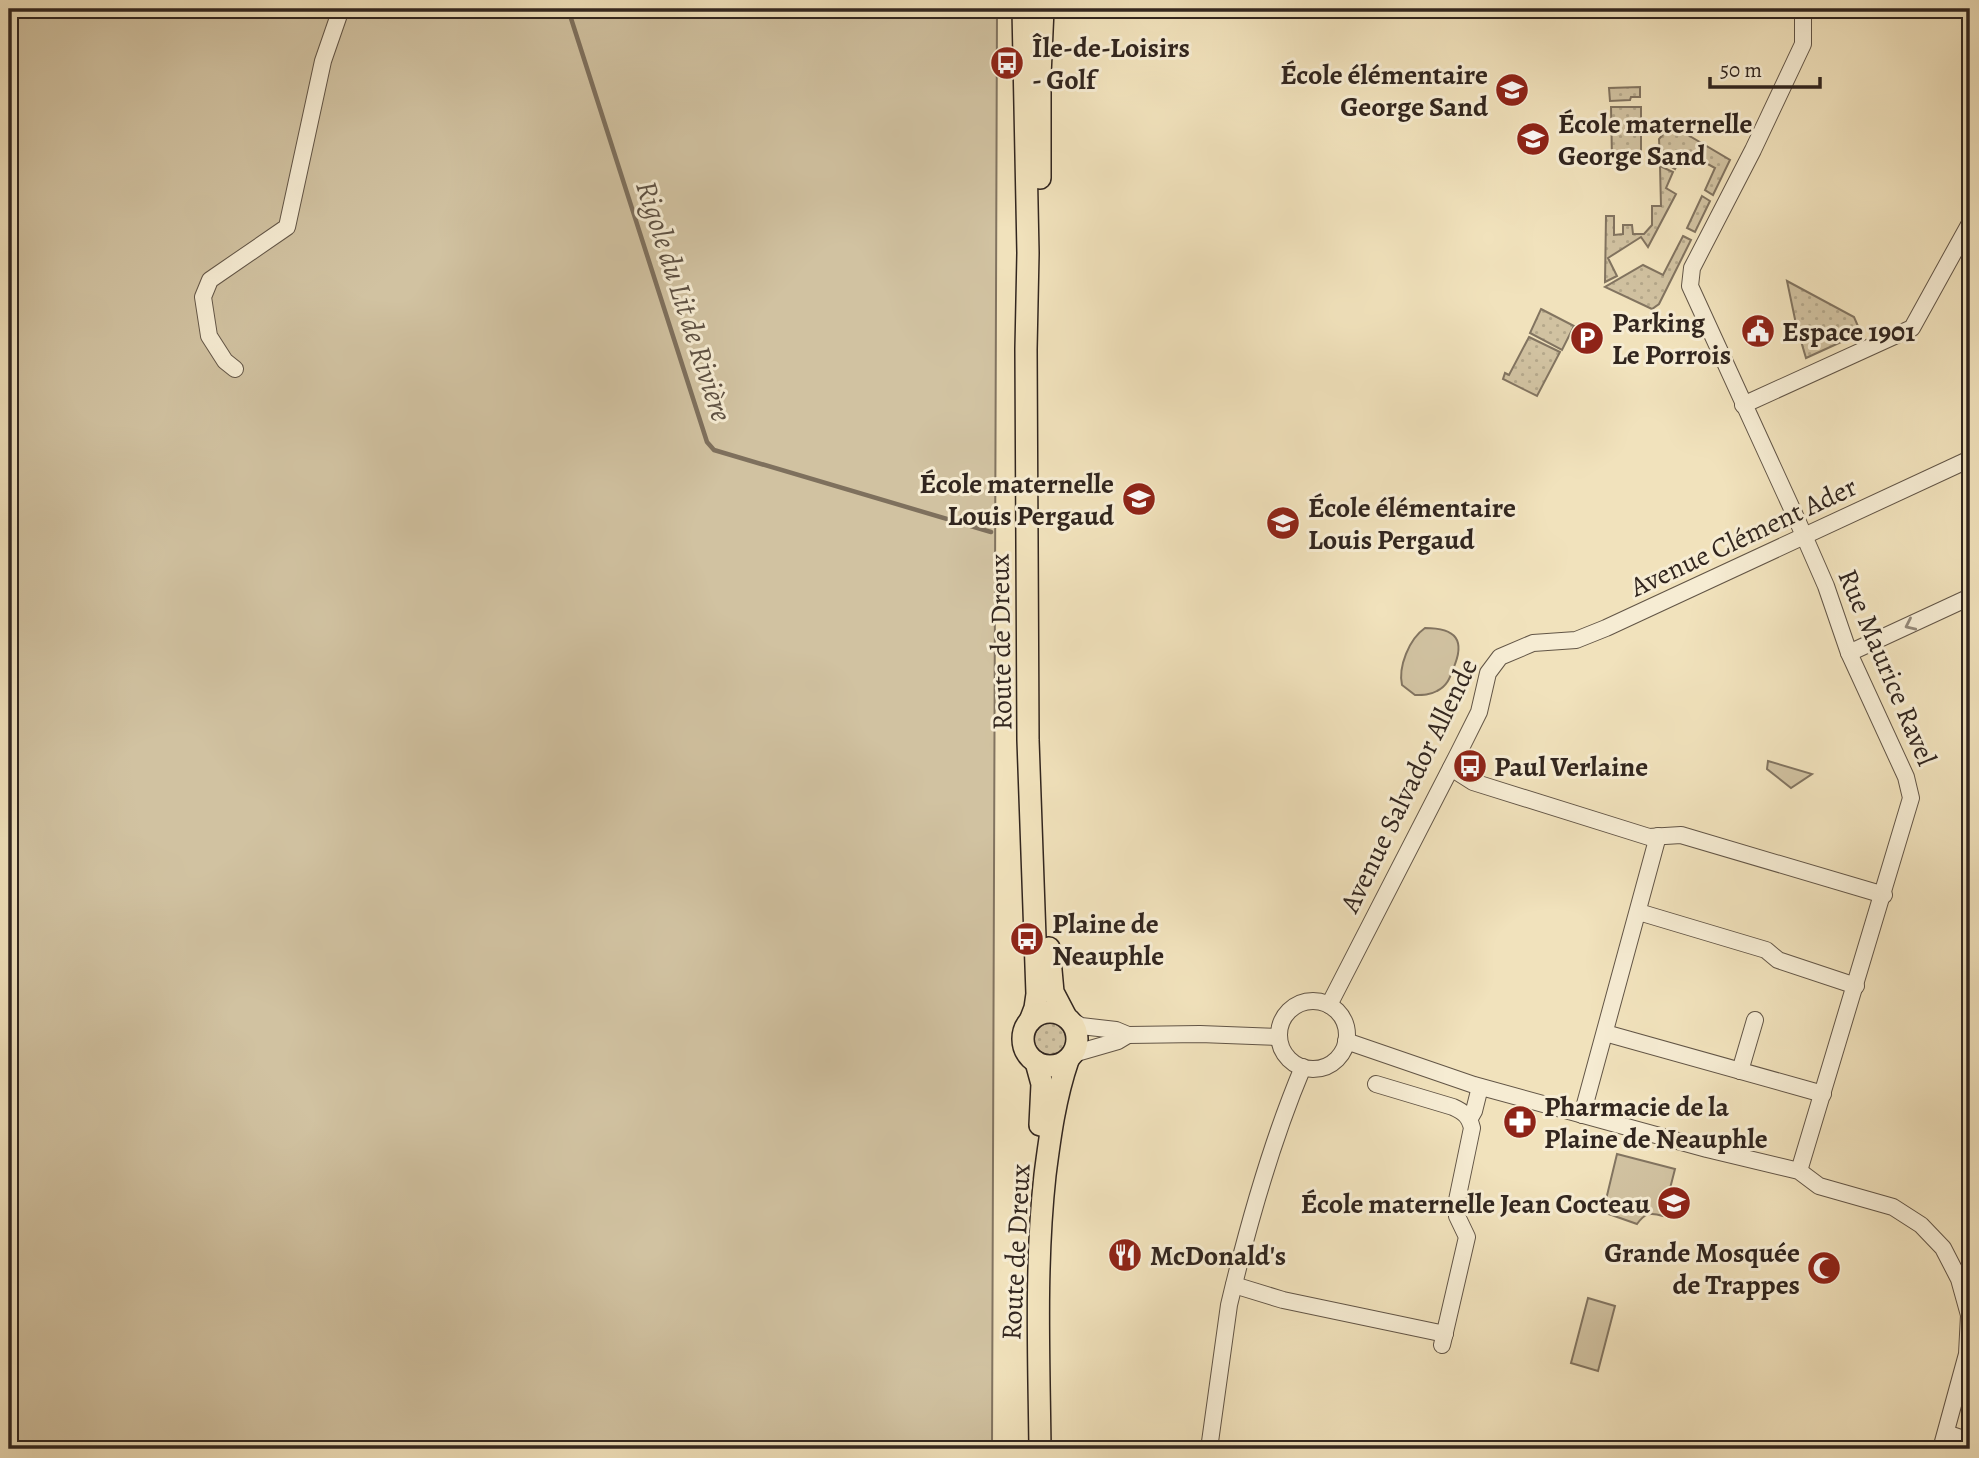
<svg xmlns="http://www.w3.org/2000/svg" width="1979" height="1458" viewBox="0 0 1979 1458" font-family="Alegreya,serif">
	<style>
		.grass { fill: url(#grass-dots); stroke: #827460; stroke-width: 2 }
		.park { fill: #d1c2a1; stroke: #827460; stroke-width: 2 }
		.lines { fill: none; stroke-linecap: round; stroke-linejoin: round }
		.stream { stroke: #7e705d; stroke-width: 4.5 }
		.minor-casing { stroke: #625546; stroke-width: 18 }
		.major-casing { stroke: #32261f; stroke-width: 24 }
		.minor { stroke: #f6ecd3; stroke-width: 16 }
		.major { stroke: #f1e2bc; stroke-width: 21 }
		.oneway { stroke: #948979 }
		.labels { text-anchor: middle; stroke-width: 6; stroke-linejoin: round; paint-order: stroke }
		.poi-label { font-size: 28px; font-weight: bold; fill: #32261f; stroke: #f6ecd3; text-anchor: start }
		.street-label { font-size: 28px; fill: #32261f; stroke: #f6ecd3 }
		.water-label { font-size: 30px; font-style: italic; fill: #5e5143; stroke: #f6ecd3 }
	</style>
	<defs>
		<pattern id="grass-dots" width="8" height="8" patternUnits="userSpaceOnUse" patternTransform="scale(1.75)"><rect width="8" height="8" fill="#d1c2a1"/><path d="M2 2h.1M6 6h.1" fill="none" stroke="#b4a78a" stroke-width="1.8" stroke-linecap="round"/></pattern>
	</defs>
	<rect width="100%" height="100%" fill="#f1e2bc"/>
	<filter id="stains"><feTurbulence type="fractalNoise" baseFrequency=".00286" numOctaves="4"/><feColorMatrix values="0 0 0 0 .2 0 0 0 0 .09 0 0 0 0 .02 0 0 0 .5 -.17"/></filter>
	<radialGradient id="worn" r=".72"><stop offset=".6" stop-color="#630" stop-opacity="0"/><stop offset="1" stop-color="#630" stop-opacity=".3"/></radialGradient>
	<g class="grass">
		<polygon points="1640,87 1640,97 1631,97 1630,100 1610,101 1609,88"/>
		<polygon points="1611,107 1641,107 1641,159 1612,159"/>
		<polygon points="1671,125 1730,160 1713,195 1705,190 1715,168 1684,151 1675,169 1660,160 1659,139"/>
		<polygon points="1660,166 1673,172 1666,188 1676,194 1648,247 1641,237 1608,258 1617,276 1605,282 1606,216 1614,216 1614,235 1623,234 1623,225 1632,225 1633,234 1644,234 1652,225 1652,206 1661,206"/>
		<polygon points="1702,196 1710,201 1695,232 1687,228"/>
		<polygon points="1683,236 1691,240 1659,304 1652,309 1605,287 1643,265 1663,275"/>
		<polygon points="1787,281 1854,317 1861,333 1806,358 1796,324"/>
		<polygon points="1541,309 1574,326 1562,350 1530,333"/>
		<polygon points="1529,337 1560,352 1537,396 1503,379 1505,373 1509,375"/>
		<circle cx="1050" cy="1039" r="16"/>
	</g>
	<g class="park">
		<polygon points="9,9 997,9 992,1449 9,1449"/>
		<path d="M 1425,628 C 1456,628 1466,640 1453,669 C 1450,678 1447,686 1437,691 C 1430,695 1423,695 1415,695 L 1402,685 C 1398,667 1409,639 1425,628 Z"/>
		<polygon points="1768,761 1812,774 1791,788 1767,769"/>
		<path d="M 1617,1154 L 1675,1169 L 1663,1216 C 1650,1212 1645,1213 1637,1224 L 1603,1212 Z"/>
		<polygon points="1588,1298 1615,1306 1598,1371 1571,1363"/>
	</g>
	<g class="lines">
		<polyline class="stream" points="568,9 707,442 714,450 991,532"/>
		<g class="minor-casing">
			<g id="minor">
				<polyline points="235,369 225,361 209,336 203,297 210,280 287,227 323,61 341,9"/>
				<polyline points="1743,405 1912,328 1970,223"/>
				<polyline points="1849,653 1970,597"/>
				<polyline points="1451,768 1473,782 1649,837 1681,835 1884,895"/>
				<polyline points="1642,913 1766,950 1778,960 1856,986"/>
				<circle cx="1313" cy="1035" r="34"/>
				<polyline points="1329,1005 1458,754 1479,712 1488,673 1500,657 1533,643 1576,640 1606,628 1970,459"/>
				<polyline points="1071,1020 1081,1026 1116,1030 1128,1035 1200,1034 1279,1037"/>
				<polyline points="1605,1033 1823,1094"/>
				<polyline points="1346,1041 1474,1085 1707,1149 1799,1171 1819,1186 1893,1207 1921,1225 1943,1248 1959,1279 1969,1315 1967,1354 1941,1449"/>
				<polyline points="1073,1054 1118,1041 1128,1035"/>
				<polyline points="1740,1071 1755,1020"/>
				<path d="M 1376,1084 L 1453,1107 C 1464,1112 1469,1116 1472,1128 L 1456,1205 L 1457,1216 L 1467,1237 L 1442,1345"/>
				<polyline points="1582,1115 1658,836"/>
				<polyline points="1470,1118 1474,1111 1480,1087"/>
				<polyline points="1799,1171 1911,798 1906,777 1849,653 1826,586 1798,522 1690,286 1692,268 1753,150 1803,44 1803,9"/>
				<polyline points="1234,1285 1283,1300 1445,1334"/>
				<polyline points="1946,1433 1970,1441"/>
				<path d="M 1209,1449 L 1229,1305 C 1248,1225 1271,1143 1303,1067"/>
			</g>
		</g>
		<g class="major-casing">
			<g id="major">
				<polyline points="1023,9 1028,253 1026,349 1028,740 1037,994 1035,1008 1030,1021"/>
				<polyline points="1040,178 1040,76 1043,9"/>
				<polyline points="1049,948 1053,992 1065,1015"/>
				<circle cx="1050" cy="1039" r="27"/>
				<polyline points="1036,1062 1042,1084 1040,1125"/>
				<path d="M 1040,1449 C 1039,1358 1035,1266 1045,1175 C 1050,1136 1055,1098 1068,1060"/>
			</g>
		</g>
		<use href="#minor" class="minor"/>
		<use href="#major" class="major"/>
	</g>
	<defs><path id="oneway-chevron" d="M-2-3.5L2.5 0L-2 3.5" fill="none" stroke-width="1.6" stroke-linecap="round" stroke-linejoin="round" transform="scale(1.75)"/></defs>
	<use class="oneway" href="#oneway-chevron" transform="translate(1910 625) rotate(155)"/>
	<defs>
		<g id="bus-disc" transform="scale(1.75)"><circle r="9.5" fill="#8f2418" stroke="#f6ecd3"/><path d="M-5-6H5V4H4V6H2V4H-2V6H-4V4H-5ZM-3.5-4V0h7V-4ZM-3.5 1.2v1.5H-2V1.2ZM2 1.2v1.5H3.5V1.2Z" fill="#fff"/></g>
		<g id="school-disc" transform="scale(1.75)"><circle r="9.5" fill="#8f2418" stroke="#f6ecd3"/><path d="M0-5L7-2L0 1L-7-2ZM-4 1L0 2.5L4 1V4Q0 6-4 4Z" fill="#fff"/></g>
		<g id="civic-disc" transform="scale(1.75)"><circle r="9.5" fill="#8f2418" stroke="#f6ecd3"/><path d="M-.6-6.5H3V-4.5H.6V-3L4-1V1h2V6H-6V1h2V-1L-.6-3ZM-1.2 2.5V6h2.4V2.5Z" fill="#fff"/></g>
		<g id="parking-disc" transform="scale(1.75)"><circle r="9.5" fill="#8f2418" stroke="#f6ecd3"/><path d="M-3.5-5.5H1a3.5 3.5 0 0 1 0 7H-1V5.5H-3.5ZM-1-3.4V-.6H.8a1.4 1.4 0 0 0 0-2.8Z" fill="#fff"/></g>
		<g id="pharmacy-disc" transform="scale(1.75)"><circle r="9.5" fill="#8f2418" stroke="#f6ecd3"/><path d="M-2-6h4v4h4v4h-4v4h-4v-4h-4v-4h4Z" fill="#fff"/></g>
		<g id="restaurant-disc" transform="scale(1.75)"><circle r="9.5" fill="#8f2418" stroke="#f6ecd3"/><path d="M-5-6h1v4h1v-4h1v4h1v-4h1v5L-1.5 .5V6h-2V.5L-5-1ZM5-6V6H3V1.5H1.5Q1.5-4 5-6Z" fill="#fff"/></g>
		<g id="mosque-disc" transform="scale(1.75)"><circle r="9.5" fill="#8f2418" stroke="#f6ecd3"/><path d="M3.5-4.9A6 6 0 1 0 3.5 4.9A5 5 0 1 1 3.5-4.9Z" fill="#fff"/></g>
	</defs>
	<g fill-rule="evenodd">
		<use href="#bus-disc" x="1007" y="63"/>
		<use href="#school-disc" x="1512" y="90"/>
		<use href="#school-disc" x="1533" y="139"/>
		<use href="#civic-disc" x="1758" y="331"/>
		<use href="#parking-disc" x="1587" y="338"/>
		<use href="#school-disc" x="1139" y="499"/>
		<use href="#school-disc" x="1283" y="523"/>
		<use href="#bus-disc" x="1470" y="766"/>
		<use href="#bus-disc" x="1027" y="939"/>
		<use href="#pharmacy-disc" x="1520" y="1122"/>
		<use href="#school-disc" x="1674" y="1203"/>
		<use href="#restaurant-disc" x="1125" y="1255"/>
		<use href="#mosque-disc" x="1824" y="1268"/>
	</g>
	<g class="labels">
		<g class="poi-label">
			<text x="1032" y="57">Île-de-Loisirs<tspan x="1032" dy="32">- Golf</tspan></text>
			<text x="1488" y="84" text-anchor="end">École élémentaire<tspan x="1488" dy="32">George Sand</tspan></text>
			<text x="1558" y="133">École maternelle<tspan x="1558" dy="32">George Sand</tspan></text>
			<text x="1612" y="332">Parking<tspan x="1612" dy="32">Le Porrois</tspan></text>
			<text x="1782" y="341">Espace 1901</text>
			<text x="1114" y="493" text-anchor="end">École maternelle<tspan x="1114" dy="32">Louis Pergaud</tspan></text>
			<text x="1308" y="517">École élémentaire<tspan x="1308" dy="32">Louis Pergaud</tspan></text>
			<text x="1494" y="776">Paul Verlaine</text>
			<text x="1052" y="933">Plaine de<tspan x="1052" dy="32">Neauphle</tspan></text>
			<text x="1544" y="1116">Pharmacie de la<tspan x="1544" dy="32">Plaine de Neauphle</tspan></text>
			<text x="1650" y="1213" text-anchor="end">École maternelle Jean Cocteau</text>
			<text x="1800" y="1262" text-anchor="end">Grande Mosquée<tspan x="1800" dy="32">de Trappes</tspan></text>
			<text x="1150" y="1265">McDonald's</text>
		</g>
		<g class="street-label">
			<text transform="translate(1743 536) rotate(-25)" y="10">Avenue Clément Ader</text>
			<text transform="translate(1000 642) rotate(-91)" y="10">Route de Dreux</text>
			<text transform="translate(1888 667) rotate(67)" y="10">Rue Maurice Ravel</text>
			<text transform="translate(1408 785) rotate(-64)" y="10">Avenue Salvador Allende</text>
			<text transform="translate(1015 1252) rotate(-87)" y="10">Route de Dreux</text>
		</g>
		<g class="water-label">
			<text transform="translate(684 301) rotate(72)" y="10">Rigole du Lit de Rivière</text>
		</g>
	</g>
	<rect width="1979" height="1458" fill="none" stroke="#f1e2bc" stroke-width="35"/>
	<rect x="10" y="10" width="1958" height="1437" fill="none" stroke="#32261f" stroke-width="3.5"/>
	<rect x="18" y="18" width="1944" height="1423" fill="none" stroke="#32261f" stroke-width="2"/>
	<path d="M1710 77v10h110v-10" fill="none" stroke="#32261f" stroke-width="3.5"/>
	<text x="1720" y="77" font-size="21" fill="#32261f" stroke="#f6ecd3" stroke-width="5" paint-order="stroke">50 m</text>
	<rect width="100%" height="100%" filter="url(#stains)"/>
	<rect width="100%" height="100%" fill="url(#worn)"/>
</svg>
